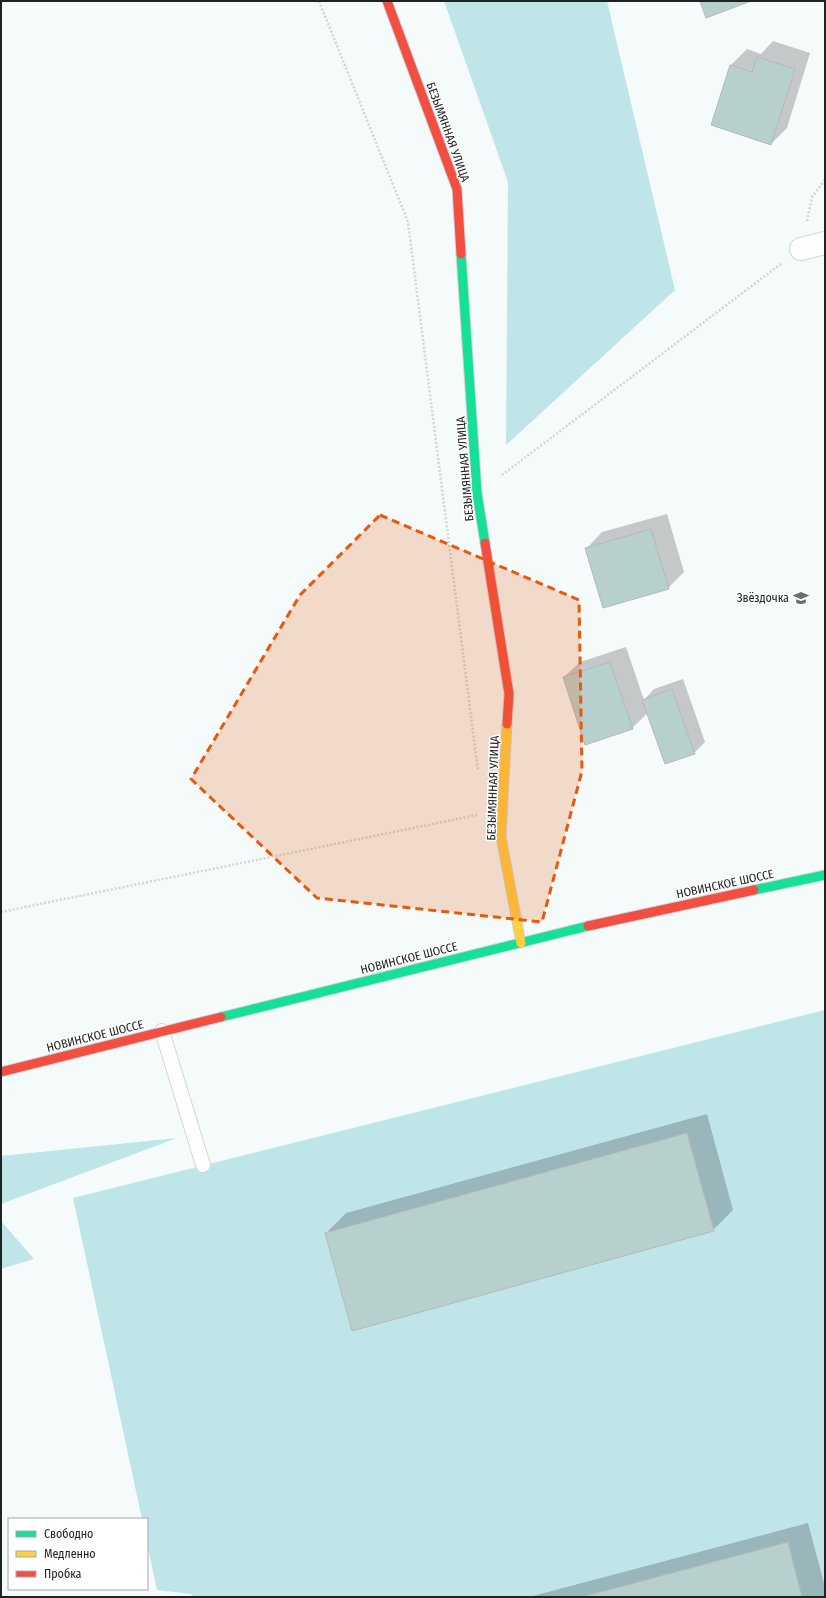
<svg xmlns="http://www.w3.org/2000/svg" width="826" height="1598" viewBox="0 0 826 1598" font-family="'Fira Sans Condensed',sans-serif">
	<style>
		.green { fill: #c0e5e9 }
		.shadow { fill: #0003 }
		.building { fill: #b7d0ce; stroke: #b6b9b9 }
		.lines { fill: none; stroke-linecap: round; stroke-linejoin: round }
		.lane-casing { stroke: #d2d6d6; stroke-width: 16 }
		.street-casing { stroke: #d2d6d6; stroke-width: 24 }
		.fast-casing { stroke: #d2d6d6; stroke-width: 11 }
		.slow-casing { stroke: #d2d6d6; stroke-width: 11 }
		.jam-casing { stroke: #d2d6d6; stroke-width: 11 }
		.path { stroke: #d4d5d5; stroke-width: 2.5; stroke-dasharray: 2 2; stroke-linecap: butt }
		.lane { stroke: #fefefe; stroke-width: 14 }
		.street { stroke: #fefefe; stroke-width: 22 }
		.fast { stroke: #16e098; stroke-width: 9 }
		.slow { stroke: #ffcf43; stroke-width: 9 }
		.jam { stroke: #f24e42; stroke-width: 9 }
		.marked { fill: #e8590c; fill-opacity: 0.2; stroke: #e8590c; stroke-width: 3; stroke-dasharray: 8 5; stroke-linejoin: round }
		.labels { text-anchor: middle; stroke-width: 3; stroke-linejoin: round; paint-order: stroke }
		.street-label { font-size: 12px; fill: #202223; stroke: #fff }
		.poi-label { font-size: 12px; fill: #202223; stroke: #fff; text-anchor: end }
	</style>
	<rect width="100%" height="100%" fill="#f5fafa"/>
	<g class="green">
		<polygon points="444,1 607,1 675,290 506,445 508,182"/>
		<polygon points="825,1010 825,1597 192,1597 191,1594 157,1590 147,1543 147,1519 142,1519 73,1198"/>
		<polygon points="177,1138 1,1204 1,1156"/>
		<polygon points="1,1221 34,1259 1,1269"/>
	</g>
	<g class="shadow">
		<polygon points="773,41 810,53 787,128 771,144 712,125 731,65 747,49 761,54"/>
		<polygon points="667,514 684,572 668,588 587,548 602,532"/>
		<polygon points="626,647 644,700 654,689 683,679 705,742 694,753 648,713 632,728 564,677 580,662"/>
		<polygon points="707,1114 733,1210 713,1230 326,1233 346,1213"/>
		<polygon points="808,1523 825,1587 825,1597 529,1597"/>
	</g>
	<g class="building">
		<polygon points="700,1 751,1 706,18"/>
		<polygon points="757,57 795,69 771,145 711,125 730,65 752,72"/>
		<polygon points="651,529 669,589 603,608 585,548"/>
		<polygon points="610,662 633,729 585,745 563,677"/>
		<polygon points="672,689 695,754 665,764 642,700"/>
		<polygon points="687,1133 714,1231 352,1331 325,1233"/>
		<polygon points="788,1542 802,1597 582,1597"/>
	</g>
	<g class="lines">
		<g class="lane-casing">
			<polyline id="lane" points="162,1031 203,1165"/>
		</g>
		<g class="street-casing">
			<polyline id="street" points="801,249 825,243"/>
		</g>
		<g class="fast-casing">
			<g id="fast">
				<polyline points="461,254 477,493 485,543"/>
				<polyline points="754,890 825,875"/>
				<polyline points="221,1017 588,926"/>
			</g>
		</g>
		<g class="slow-casing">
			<polyline id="slow" points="507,724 501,837 521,943"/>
		</g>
		<g class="jam-casing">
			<g id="jam">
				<polyline points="387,1 457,189 461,254"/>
				<polyline points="485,543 509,694 507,724"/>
				<polyline points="588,926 754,890"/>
				<polyline points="1,1072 221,1017"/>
			</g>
		</g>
		<g class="path">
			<polyline points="319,1 408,222 478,771"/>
			<polyline points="807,221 812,197 825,180"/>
			<polyline points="502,475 782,263"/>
			<polyline points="1,912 477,815"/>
		</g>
		<use href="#lane" class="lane"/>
		<use href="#street" class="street"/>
		<use href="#fast" class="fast"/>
		<use href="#slow" class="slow"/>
		<use href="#jam" class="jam"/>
	</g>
	<path class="marked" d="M 380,515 L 579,600 L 582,771 L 542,922 L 317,898 L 191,779 L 300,595 Z"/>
	<defs>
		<g id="school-bare" transform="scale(1.2)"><path d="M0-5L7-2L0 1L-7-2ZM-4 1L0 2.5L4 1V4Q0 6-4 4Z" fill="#6b6e6e" stroke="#fff" stroke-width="2.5" paint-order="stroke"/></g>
	</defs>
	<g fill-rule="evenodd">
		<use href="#school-bare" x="801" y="598"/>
	</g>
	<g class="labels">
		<g class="street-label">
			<text transform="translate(448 132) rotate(70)" y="4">БЕЗЫМЯННАЯ УЛИЦА</text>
			<text transform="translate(465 469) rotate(-95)" y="4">БЕЗЫМЯННАЯ УЛИЦА</text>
			<text transform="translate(493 788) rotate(-88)" y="4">БЕЗЫМЯННАЯ УЛИЦА</text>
			<text transform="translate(725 884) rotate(-12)" y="4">НОВИНСКОЕ ШОССЕ</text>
			<text transform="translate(409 958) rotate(-14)" y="4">НОВИНСКОЕ ШОССЕ</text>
			<text transform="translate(95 1036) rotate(-14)" y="4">НОВИНСКОЕ ШОССЕ</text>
		</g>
		<g class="poi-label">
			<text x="789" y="602">Звёздочка</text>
		</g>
	</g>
	<rect width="826" height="1598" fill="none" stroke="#202223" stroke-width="4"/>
	<rect x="8" y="1518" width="140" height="72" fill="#ffffff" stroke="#a6a7a7"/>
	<rect x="16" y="1531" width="20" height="6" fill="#16e098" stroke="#a6a7a7"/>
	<text x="44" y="1538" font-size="12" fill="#202223">Свободно</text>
	<rect x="16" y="1551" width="20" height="6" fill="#ffcf43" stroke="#a6a7a7"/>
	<text x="44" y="1558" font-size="12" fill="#202223">Медленно</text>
	<rect x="16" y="1571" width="20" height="6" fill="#f24e42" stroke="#a6a7a7"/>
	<text x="44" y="1578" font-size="12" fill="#202223">Пробка</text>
</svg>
